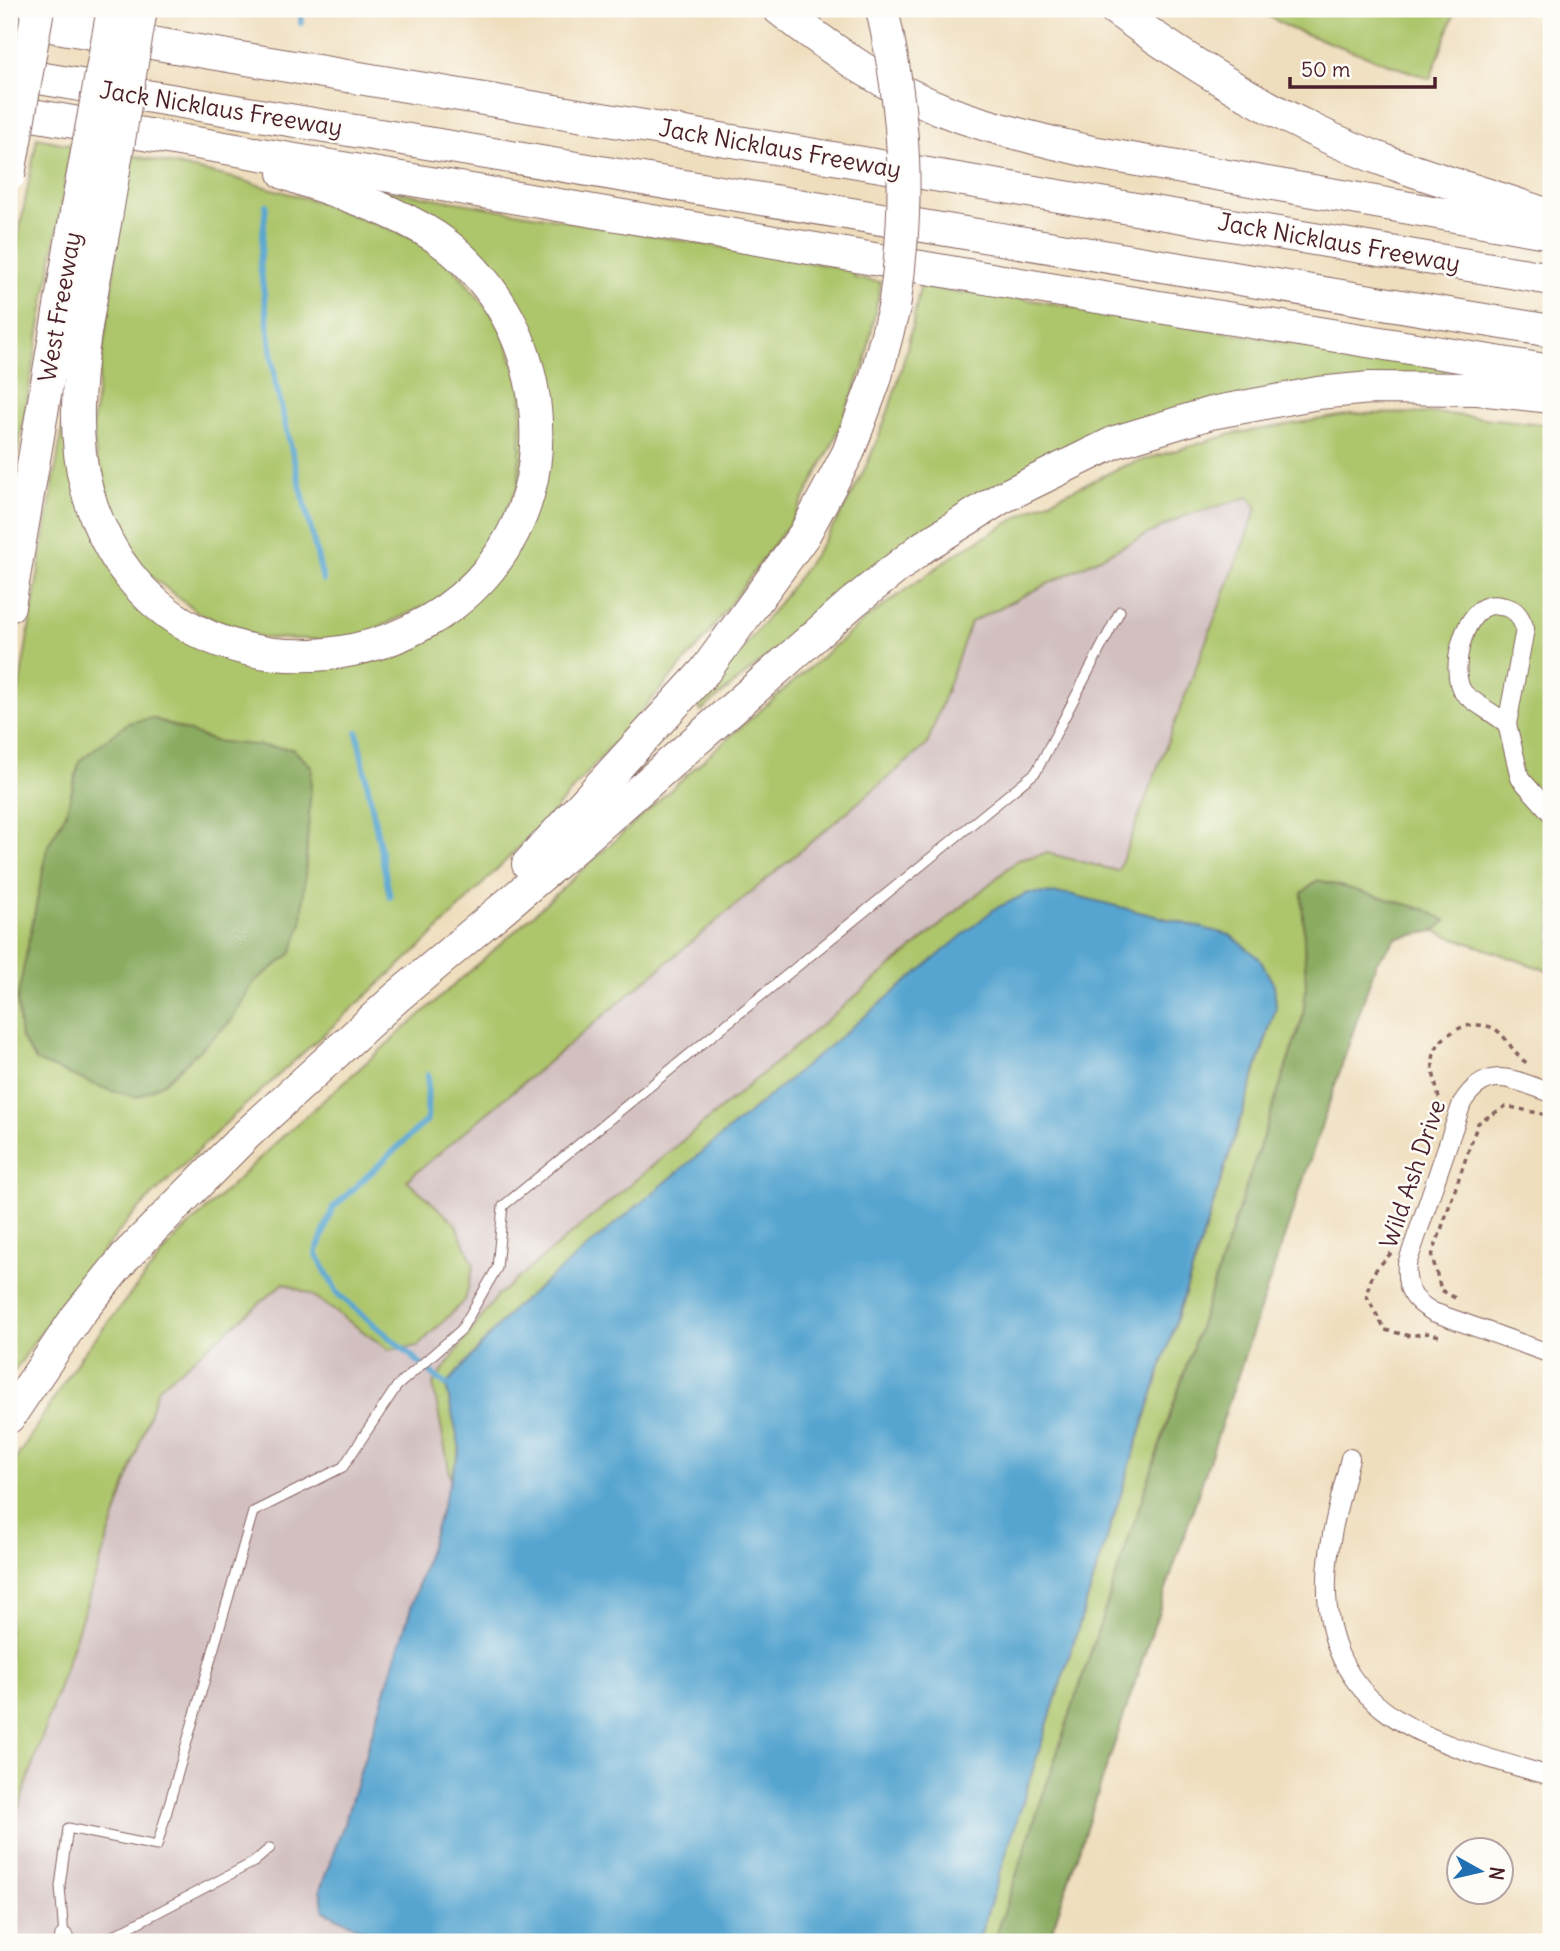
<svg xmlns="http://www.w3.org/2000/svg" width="1560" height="1951" viewBox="0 0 1560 1951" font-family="Delius,sans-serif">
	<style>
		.industrial { fill: #d2bfc0 }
		.green { fill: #adc66c; stroke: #7c724c; stroke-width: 2; fill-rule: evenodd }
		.forest { fill: #8aab60; stroke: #6a6546; stroke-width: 2 }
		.water { fill: #56a5d0; stroke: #50627e; stroke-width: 2 }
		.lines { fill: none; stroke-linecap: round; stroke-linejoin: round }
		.stream { stroke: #56a5d0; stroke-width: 6 }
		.service-casing { stroke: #84625e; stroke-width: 11 }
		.minor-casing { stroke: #84625e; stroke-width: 20 }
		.motorway-casing { stroke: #84625e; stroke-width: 34 }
		.path { stroke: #84625e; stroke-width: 3.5; stroke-dasharray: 5 5; stroke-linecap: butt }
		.service { stroke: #fff; stroke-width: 9 }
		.minor { stroke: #fff; stroke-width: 18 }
		.motorway { stroke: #fff; stroke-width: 32 }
		.motorway-bridge-casing { stroke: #84625e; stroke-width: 34; stroke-linecap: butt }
		.motorway-bridge { stroke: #fff; stroke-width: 32 }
		.labels { text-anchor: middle; stroke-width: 5; stroke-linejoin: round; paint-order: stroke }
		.street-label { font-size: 24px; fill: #4a1f2b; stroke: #fdfcf7 }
	</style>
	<rect width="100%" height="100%" fill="#fdfcf7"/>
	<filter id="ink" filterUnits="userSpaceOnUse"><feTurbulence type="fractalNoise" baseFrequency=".0143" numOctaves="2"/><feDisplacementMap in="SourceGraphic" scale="14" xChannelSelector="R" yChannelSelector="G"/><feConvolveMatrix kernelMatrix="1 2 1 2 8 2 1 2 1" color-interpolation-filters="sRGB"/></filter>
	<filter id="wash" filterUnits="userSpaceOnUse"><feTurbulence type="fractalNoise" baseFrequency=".00686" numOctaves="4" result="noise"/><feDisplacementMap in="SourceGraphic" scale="28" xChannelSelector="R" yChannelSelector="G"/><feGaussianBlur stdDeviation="1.57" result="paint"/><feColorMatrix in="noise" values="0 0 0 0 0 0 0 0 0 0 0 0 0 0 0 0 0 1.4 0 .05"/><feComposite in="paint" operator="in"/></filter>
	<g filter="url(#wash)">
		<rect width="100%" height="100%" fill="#efdebd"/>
		<polygon class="industrial" points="1249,497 1257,507 1118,871 1047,853 433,1384 451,1480 345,1821 320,1890 325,1911 389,1942 9,1942 9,1837 158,1389 284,1283 312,1295 455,1223 407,1180 927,745 970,622 1184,516"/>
		<g class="green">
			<polygon points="1257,9 1456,9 1430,79 1289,28"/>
			<polygon points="37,138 72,145 9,503 9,286"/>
			<polygon points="130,155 234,178 318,202 413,238 445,257 501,325 524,395 518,487 478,566 446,596 352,640 261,638 200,614 152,577 129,549 100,484 92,429"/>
			<path d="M 386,190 L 855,270 L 854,278 L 881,282 L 865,364 L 833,443 L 795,516 L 703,641 L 554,811 L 427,941 L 232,1117 L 130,1218 L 57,1309 L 9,1379 L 9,749 L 65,413 L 155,611 L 332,664 L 386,654 L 416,642 L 517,549 L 524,324 L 386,203 ZM 152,718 L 214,741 L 291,954 L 254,982 L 231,1021 L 48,846 L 66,813 L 80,760 Z"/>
			<path d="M 920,286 L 963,294 L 963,289 L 1445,368 L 1444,381 L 1201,408 L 875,568 L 701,711 L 697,705 C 746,644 798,584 839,517 C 882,446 906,367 920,286 Z"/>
			<polygon points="1435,413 1551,425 1551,972 1434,931 1446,921 1302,893 1306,986 1303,1016 994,1942 978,1942 1265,1043 1276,1007 1274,985 446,1385 460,1449 451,1480 433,1384 497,1296 1018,860 1047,853 1118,871 1257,508 1249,497 1184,516 971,622 927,745 407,1180 455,1223 474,1265 465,1300 418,1346 389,1350 312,1295 284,1283 158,1388 9,1837 9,1470 80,1357 174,1240 283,1136 514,932 711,753 868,617 957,553 1034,508 1126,465 1232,434 1352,414"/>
		</g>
		<g class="forest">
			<polygon points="152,718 214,741 293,749 312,767 302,924 291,954 254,982 231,1021 164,1083 138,1097 111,1091 36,1061 21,1038 17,1000 48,846 66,813 80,760 128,723"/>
			<polygon points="1318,880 1427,910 1446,921 1434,931 1396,938 1376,963 1048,1942 994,1942 1303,1017 1306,986 1302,893"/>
		</g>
		<polygon class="water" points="1028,893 1069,894 1230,935 1259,958 1274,985 1276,1007 978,1942 389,1942 324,1911 320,1890 345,1821 460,1449 446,1385 513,1309 994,909"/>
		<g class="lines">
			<g class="stream">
				<polyline points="301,23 302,9"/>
				<polyline points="266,205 260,264 276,385 323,580"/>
				<polyline points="357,732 390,897"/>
				<polyline points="428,1074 427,1120 333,1208 316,1253 338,1294 446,1385"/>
			</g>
		</g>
	</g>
	<g filter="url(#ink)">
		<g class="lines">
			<g class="service-casing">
				<g id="service">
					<polyline points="64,1937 60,1886 68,1828 157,1846 253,1512 343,1467 397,1386 461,1330 497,1268 503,1206 1036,772 1120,611"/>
					<polyline points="101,1942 254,1862 270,1848"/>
				</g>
			</g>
			<g class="minor-casing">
				<g id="minor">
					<path d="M 1507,724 C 1498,716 1468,699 1463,692 C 1449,672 1463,613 1488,606 C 1493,604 1500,606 1505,607 C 1517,609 1521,618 1525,629 L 1507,724 L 1520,778 L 1551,813"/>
					<path d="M 1551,1093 C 1514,1080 1487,1063 1462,1103 L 1407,1264 C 1405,1288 1412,1300 1433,1312 L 1551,1354"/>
					<path d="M 1350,1458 C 1341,1497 1328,1538 1327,1578 C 1322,1720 1442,1745 1551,1776"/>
					<polyline points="64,1937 67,1942"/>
				</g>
			</g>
			<g class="motorway-casing">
				<g id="motorway">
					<path d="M 779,9 C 832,50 889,90 953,114 C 998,130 1045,141 1092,152 L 1551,233"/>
					<path d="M 1115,9 C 1178,55 1245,97 1315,131 C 1390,168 1473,188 1551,216"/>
					<polyline points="9,19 1551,279"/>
					<polyline points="9,73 1551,331"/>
					<polyline points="9,111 1067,292 1551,371"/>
					<path d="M 107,212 C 92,299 63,402 87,490 C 162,762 571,675 534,399 C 525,337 497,286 448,246 C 402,210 337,193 284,173"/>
					<polyline points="9,606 77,207"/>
					<polyline points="528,864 705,671 804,535 848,453 875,380 894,308"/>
					<polyline points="9,1417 78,1315 125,1257 246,1135 397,997 566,855 852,603 923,547 1001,498 1115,442 1211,413 1318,393 1370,388 1478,389 1551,397"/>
				</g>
			</g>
			<g class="path">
				<path d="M 1441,1108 C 1434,1072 1420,1047 1460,1028 C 1469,1024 1484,1024 1493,1028 C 1507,1035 1513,1055 1527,1063"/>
				<polyline points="1391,1253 1373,1273 1366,1295 1385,1330 1410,1336 1427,1333 1440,1336"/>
				<polyline points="1455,1298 1441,1290 1432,1256 1478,1123 1506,1106 1551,1116"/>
			</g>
			<use href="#service" class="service"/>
			<use href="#minor" class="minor"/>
			<use href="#motorway" class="motorway"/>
			<g class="motorway-bridge-casing">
				<g id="motorway-bridge">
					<path d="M 882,9 C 906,115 910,200 894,308"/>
					<polyline points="9,175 38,9"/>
					<polyline points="77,207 113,9"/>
					<polyline points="107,212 141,9"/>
				</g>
			</g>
			<use href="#motorway-bridge" class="motorway-bridge"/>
		</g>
	</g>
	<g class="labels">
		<g class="street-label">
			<text transform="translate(221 109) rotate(9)" y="8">Jack Nicklaus Freeway</text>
			<text transform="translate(780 149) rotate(10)" y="8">Jack Nicklaus Freeway</text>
			<text transform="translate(1339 243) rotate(10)" y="8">Jack Nicklaus Freeway</text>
			<text transform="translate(60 307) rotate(-80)" y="8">West Freeway</text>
			<text transform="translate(1413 1174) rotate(-71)" y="8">Wild Ash Drive</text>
		</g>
	</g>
	<rect width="1560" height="1951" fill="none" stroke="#fdfcf7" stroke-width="35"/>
	<g transform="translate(1480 1871) rotate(98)"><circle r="33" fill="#fdfcf7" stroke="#b5a4a5" stroke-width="2"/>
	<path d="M0-5L12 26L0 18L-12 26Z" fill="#1f6fb2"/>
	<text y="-10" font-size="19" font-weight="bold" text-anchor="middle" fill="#4a1f2b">N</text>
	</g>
	<path d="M1290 77v10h145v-10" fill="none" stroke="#4a1f2b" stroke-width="3.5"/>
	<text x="1301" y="77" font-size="21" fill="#4a1f2b" stroke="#fdfcf7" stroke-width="5" paint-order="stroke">50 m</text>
</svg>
